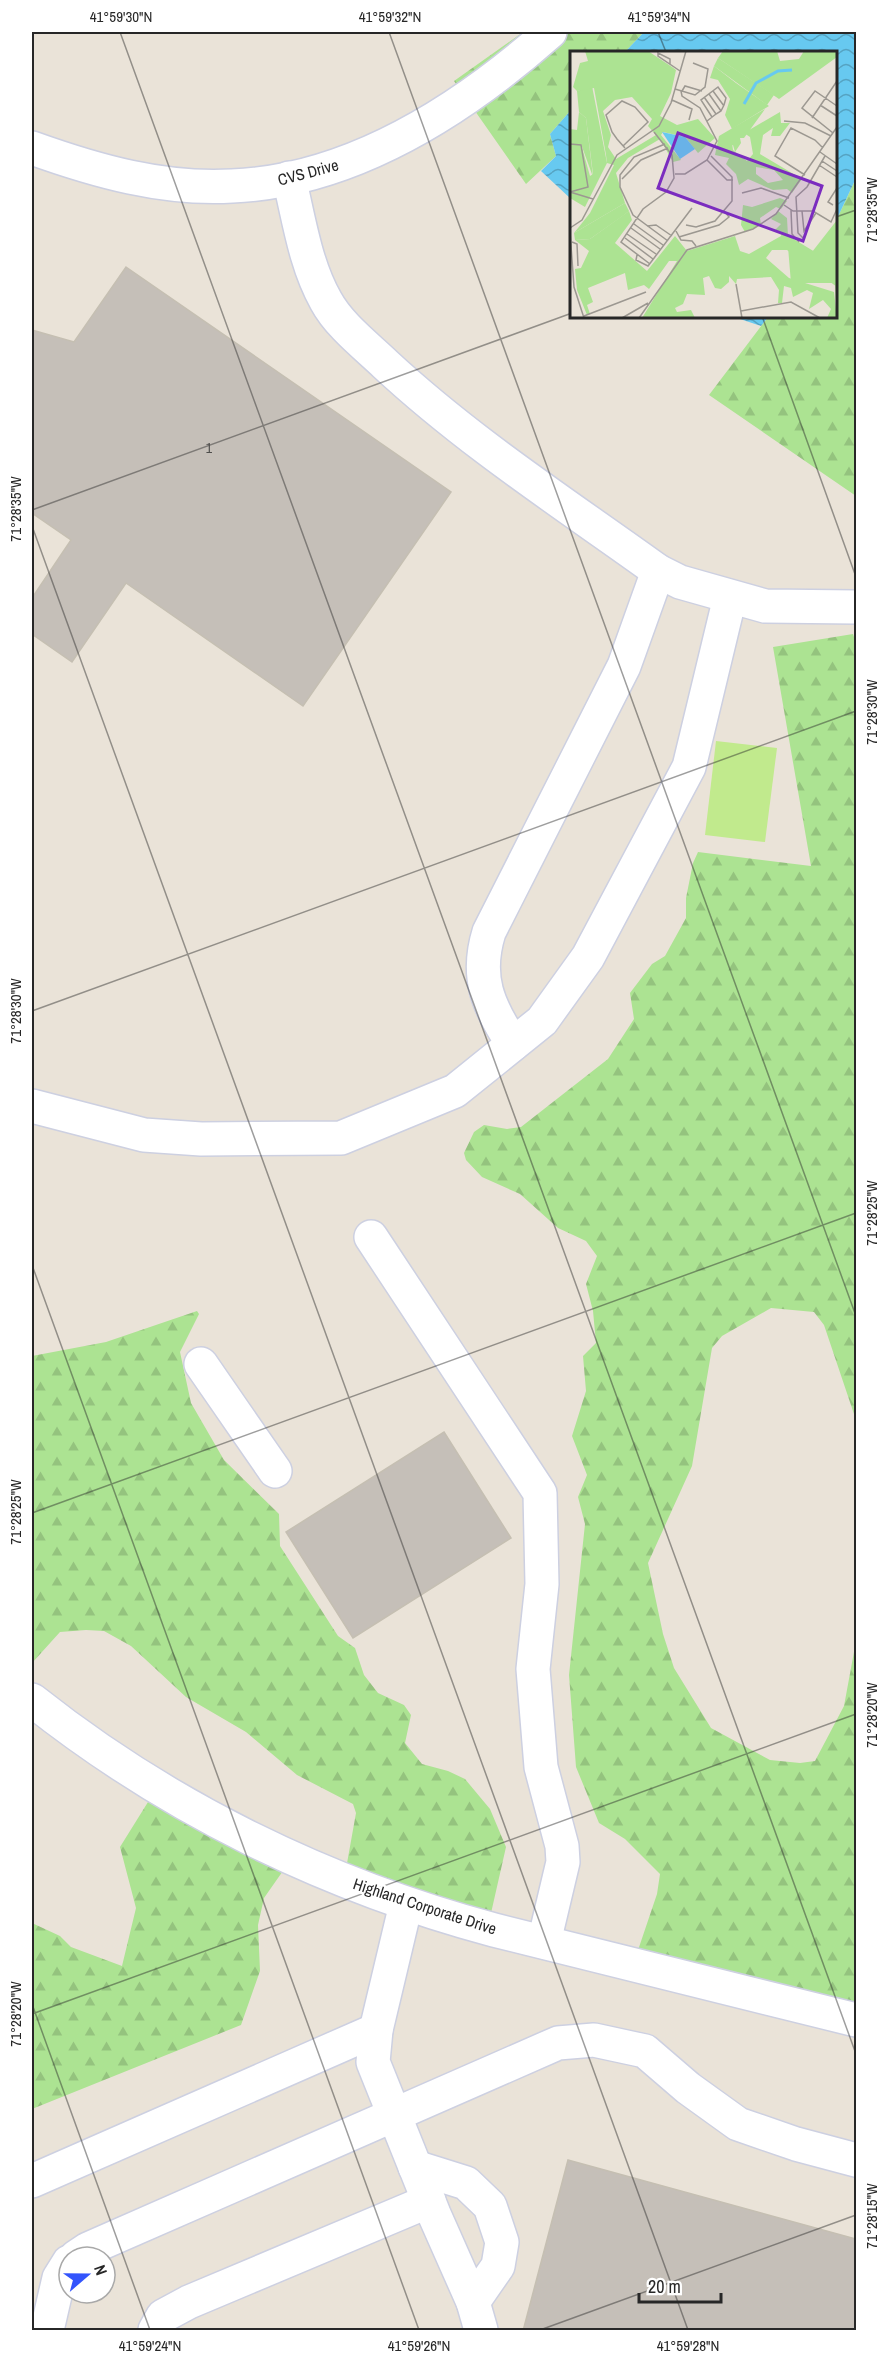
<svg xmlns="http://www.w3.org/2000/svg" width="888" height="2362" viewBox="0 0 888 2362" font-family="'Archivo Narrow',sans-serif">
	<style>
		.forest { fill: url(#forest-firs) }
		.pitch { fill: #c1ea8d }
		.water { fill: url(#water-waves) }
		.building { fill: #c5bfb8; stroke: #c5bfb2; stroke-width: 1.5 }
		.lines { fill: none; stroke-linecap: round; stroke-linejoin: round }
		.minor-casing { stroke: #cdd0e1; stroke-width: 36 }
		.minor { stroke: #fff; stroke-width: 33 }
		.ticks { fill: none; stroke: #272727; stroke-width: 1.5; stroke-opacity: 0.45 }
		.labels { text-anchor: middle; stroke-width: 4.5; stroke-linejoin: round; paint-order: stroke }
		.number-label { font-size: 14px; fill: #4e4d4b }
		.street-label { font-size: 16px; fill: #272727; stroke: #fff }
		.inset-river { fill: none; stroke: #67c9f0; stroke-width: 3 }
		.inset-road { fill: none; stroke: #9c9891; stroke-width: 1.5 }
		.view { fill: #7b2cbf; fill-opacity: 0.15; stroke: #7b2cbf; stroke-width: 3 }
		.inset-edge { fill: none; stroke: #272727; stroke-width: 3 }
		.neatline { fill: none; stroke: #272727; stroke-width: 2 }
		.ticks-label { font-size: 15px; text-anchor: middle; fill: #272727 }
	</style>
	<defs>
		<pattern id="forest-firs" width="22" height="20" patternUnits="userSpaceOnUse" patternTransform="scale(1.5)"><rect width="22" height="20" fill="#ace392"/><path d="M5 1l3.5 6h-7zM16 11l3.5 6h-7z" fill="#94c37e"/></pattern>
		<pattern id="water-waves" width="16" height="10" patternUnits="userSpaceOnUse" patternTransform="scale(1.5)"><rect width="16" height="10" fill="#67c9f0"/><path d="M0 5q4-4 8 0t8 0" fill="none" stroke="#55a3c2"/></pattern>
	</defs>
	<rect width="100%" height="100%" fill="#eae3d8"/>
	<g class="forest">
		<polygon points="523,32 644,32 625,52 572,52 571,110 550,134 556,156 526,184 454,81"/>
		<polygon points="856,178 856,496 709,395 768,317 836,316 836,221"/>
		<polygon points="853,634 856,643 856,1420 824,1325 814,1312 771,1308 722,1336 712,1348 692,1466 648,1563 663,1634 674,1668 711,1728 770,1760 800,1763 815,1761 844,1706 856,1641 856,2023 634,1962 657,1894 660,1874 625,1839 599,1823 576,1767 569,1675 585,1524 578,1497 587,1475 572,1436 586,1391 583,1356 596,1343 593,1311 586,1284 597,1256 586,1241 558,1228 520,1194 482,1177 466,1160 464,1153 474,1132 484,1125 507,1129 521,1127 608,1059 634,1019 630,993 652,964 665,956 686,918 686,898 693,863 698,852 811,866 773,647"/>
		<polygon points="197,1311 199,1314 180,1352 191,1403 224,1460 279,1514 280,1546 338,1636 355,1648 364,1675 378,1693 404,1705 411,1715 405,1743 422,1764 448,1771 465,1779 490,1809 506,1847 489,1922 344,1880 356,1813 353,1804 297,1775 246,1732 186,1697 131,1646 104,1631 86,1630 60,1632 32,1663 32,1356 106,1342"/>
		<polygon points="153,1794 292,1858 264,1898 258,1925 260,1971 241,2025 32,2109 32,1923 60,1936 71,1947 122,1966 136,1908 120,1847"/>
	</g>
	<polygon class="pitch" points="716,741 777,748 765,842 705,835"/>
	<g class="water">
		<polygon points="644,32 856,32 856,178 836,221 836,52 625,52"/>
		<polygon points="571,110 571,199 541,171 556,156 550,134"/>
		<polygon points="734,317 768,317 761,326"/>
	</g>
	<g class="building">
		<polygon points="126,267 451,492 303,706 126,583 72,662 32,634 32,598 71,540 32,513 32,330 74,342"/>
		<polygon points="444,1432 511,1538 353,1638 286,1532"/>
		<polygon points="568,2160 856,2239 856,2331 523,2331"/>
	</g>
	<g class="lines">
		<g class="minor-casing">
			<g id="minor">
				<path d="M 32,148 C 96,171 163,190 232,186 C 353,181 462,110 550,32"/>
				<path d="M 289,178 C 299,219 305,264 326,301 C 339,325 365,345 385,364 C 469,442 565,504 658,571 L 680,582 L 765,606 L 856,607"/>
				<path d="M 513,1044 C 488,1006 475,977 489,932 L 624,666 L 658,571"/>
				<polyline points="32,1106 144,1135 201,1139 341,1138 455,1091 542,1021 588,957 689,767 730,597"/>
				<polyline points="371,1237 540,1493 542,1584 533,1669 541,1767 562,1846 563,1862 544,1942"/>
				<polyline points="201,1364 275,1471"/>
				<path d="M 32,1700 C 168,1808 326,1885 494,1930 L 856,2020"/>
				<polyline points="406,1904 376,2030 373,2062 434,2214 473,2302 481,2330"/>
				<polyline points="415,2167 466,2183 490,2206 502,2242 498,2266 473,2302"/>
				<polyline points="32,2181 376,2030"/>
				<polyline points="76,2257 88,2249 558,2043 594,2040 645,2051 688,2088 738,2124 796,2144 856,2160"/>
				<polyline points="47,2330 59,2278 69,2262"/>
				<polyline points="155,2330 163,2316 189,2302 429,2201"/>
			</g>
		</g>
		<use href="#minor" class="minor"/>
	</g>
	<path class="ticks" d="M 120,32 L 856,2054M 389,32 L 856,1316M 658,32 L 666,52M 836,217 L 856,210M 762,316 L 856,577M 32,510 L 572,313M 32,526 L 688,2330M 32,1011 L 856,711M 32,1265 L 419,2330M 32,1513 L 856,1213M 32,2004 L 150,2330M 32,2014 L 856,1714M 540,2330 L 856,2215"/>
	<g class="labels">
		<g class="number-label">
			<text x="209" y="453">1</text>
		</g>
		<g class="street-label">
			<text transform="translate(308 172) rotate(-15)" y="6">CVS Drive</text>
			<text transform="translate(425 1906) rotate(18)" y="6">Highland Corporate Drive</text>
		</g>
	</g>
	<g transform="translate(570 51)">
		<rect width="267" height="267" fill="#eae3d8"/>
		<path d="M 148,7 L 204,44 L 197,54 L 144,15 ZM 22,35 L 37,112 L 15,156 L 0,147 L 0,93 L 11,93 L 20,125 L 23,123 L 16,67 L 9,61 L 7,40 ZM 195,58 L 174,87 L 170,87 L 171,92 L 165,101 L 163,94 L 146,99 L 149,85 ZM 55,152 L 59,160 L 54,164 L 20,188 L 5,189 L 4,182 Z" fill="#ace392"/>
		<path d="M 15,0 L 78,0 L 102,16 L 106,19 L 101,42 L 90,65 L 107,74 L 128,68 L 145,87 L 128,102 L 115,86 L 93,81 L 91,84 L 111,109 L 103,111 L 90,88 L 58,107 L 46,122 L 55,152 L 4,182 L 20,162 L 44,114 L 37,112 L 36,104 L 24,37 L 7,40 L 3,36 L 10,12 L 18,10 ZM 62,46 L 82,68 L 78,75 L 86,84 L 46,108 L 38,96 L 41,84 L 33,60 L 45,49 ZM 153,0 L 207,0 L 210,10 L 229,8 L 234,0 L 267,0 L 267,6 L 209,48 L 148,7 ZM 144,15 L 166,32 L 199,55 L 162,78 L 155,64 L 160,48 L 148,29 L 140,27 ZM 9,61 L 16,67 L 23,126 L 11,93 L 0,93 L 0,78 L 7,79 ZM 210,61 L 211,72 L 220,72 L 210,85 L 201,85 L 203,77 L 193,84 L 190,103 L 232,128 L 222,142 L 217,138 L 203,139 L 178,128 L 169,134 L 166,123 L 156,113 L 159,107 L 145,104 L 146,99 L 162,92 L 163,99 L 177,110 L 183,103 L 180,86 L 174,82 ZM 186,116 L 204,119 L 213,129 L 198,132 L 186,123 ZM 210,147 L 217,150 L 211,158 L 206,156 L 190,167 L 191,174 L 175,181 L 171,174 L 173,154 L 182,156 ZM 59,160 L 62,169 L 45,192 L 77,220 L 105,185 L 117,200 L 165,185 L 170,200 L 179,203 L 211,185 L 212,181 L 205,179 L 211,173 L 201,168 L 208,160 L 217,167 L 218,185 L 242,201 L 267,169 L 267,236 L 217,199 L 202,199 L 196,207 L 219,227 L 264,241 L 267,267 L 257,267 L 261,258 L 253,249 L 239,258 L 243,242 L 237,239 L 223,246 L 221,237 L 214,235 L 212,252 L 208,252 L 209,239 L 201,226 L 167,228 L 166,233 L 159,225 L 159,231 L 151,238 L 145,237 L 139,225 L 133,227 L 135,244 L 117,243 L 113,253 L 105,257 L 107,261 L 121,259 L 125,267 L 72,267 L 107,210 L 99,210 L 79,238 L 74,234 L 58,239 L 55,222 L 18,237 L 23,251 L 17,254 L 20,263 L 17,264 L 7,239 L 5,218 L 11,217 L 19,200 L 5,189 L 20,188 Z" fill="#ace392" fill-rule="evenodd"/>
		<path d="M 267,171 L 267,267 L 265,232 L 221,232 L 217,184 L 245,201 Z" fill="#ace392"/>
		<path d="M 92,81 L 115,86 L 125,98 L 110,108 Z" fill="#67c9f0"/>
		<path class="inset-river" d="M 174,53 L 186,32 L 208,20 L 222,19"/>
		<path class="inset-road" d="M 100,13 L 100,8 L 88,2 L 88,5 L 110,20M 105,38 L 125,44 L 135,36 L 138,18 L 123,12M 112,40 L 115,35 L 132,40M 143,40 L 154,55M 139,43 L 151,60M 134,46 L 146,63M 102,49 L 122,58 L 119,69M 250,54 L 267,65M 242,67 L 267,30M 137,70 L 146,63 L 151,60 L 154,54 L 156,47 L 148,36 L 131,49 L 142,66M 214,70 L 235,72 L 261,85M 263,82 L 232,57 L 245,40 L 267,55M 0,93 L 11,94 L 18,136 L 0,141M 95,93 L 64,106 L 50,124 L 50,136 L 63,164 L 98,190M 53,95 L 78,71 L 65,56 L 52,50 L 36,64 L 42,81 L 47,88 L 55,97M 250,101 L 267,113M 137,109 L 157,129 L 163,129M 252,110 L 267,120M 249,114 L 267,126M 105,123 L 115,123 L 137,109 L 147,90 L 130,57 L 112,45 L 111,40M 235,124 L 205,105 L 221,77 L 245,89 L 253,97M 52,128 L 71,109 L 98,97M 0,141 L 23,148M 172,142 L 191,137 L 219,147M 214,154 L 223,160 L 243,160 L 261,171 L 267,158M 263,154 L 258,151 L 267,137M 221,159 L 222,183 L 229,191M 232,160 L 234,180 L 246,162M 64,173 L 93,194M 116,174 L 126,176 L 145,170 L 162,150 L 162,126 L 141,105M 77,175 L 86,174 L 102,185M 0,177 L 12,169 L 47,104 L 89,75 L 101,52 L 116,0M 61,177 L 90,198M 106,180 L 111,189 L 122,190 L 126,195M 0,181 L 4,236 L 14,267M 57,183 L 86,203M 109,186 L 149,174 L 159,166 L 155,161M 55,187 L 83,208M 233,187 L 228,182 L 226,146 L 237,136 L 255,105M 2,191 L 7,193 L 8,215M 67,204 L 66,209 L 78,215 L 122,157M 80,213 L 51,191 L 73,158 L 96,141 L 104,127 L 102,104 L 84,81M 166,233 L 172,267M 171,260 L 221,251 L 250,267M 14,265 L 76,241M 52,267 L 78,252M 69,267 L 117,199 L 183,178 L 206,163 L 267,76"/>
		<path class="view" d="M 108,82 L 252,135 L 233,190 L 88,137 Z"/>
		<rect width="267" height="267" class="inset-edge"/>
	</g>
	<rect width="888" height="2362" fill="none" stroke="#ffffff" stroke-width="66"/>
	<g transform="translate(87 2275) rotate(70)"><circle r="28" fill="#ffffff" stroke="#a9a9a9" stroke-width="1.5"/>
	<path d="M0-4.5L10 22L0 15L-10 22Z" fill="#3354fc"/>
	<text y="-9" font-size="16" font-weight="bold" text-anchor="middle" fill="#272727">N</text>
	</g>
	<path d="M639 2293v9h82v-9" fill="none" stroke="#272727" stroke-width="3"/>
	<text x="648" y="2293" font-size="18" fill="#272727" stroke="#ffffff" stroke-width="4.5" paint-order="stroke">20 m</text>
	<rect x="33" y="33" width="822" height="2296" class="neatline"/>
	<g class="ticks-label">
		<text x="121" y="22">41°59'30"N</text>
		<text x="390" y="22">41°59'32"N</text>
		<text x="659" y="22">41°59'34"N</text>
		<text transform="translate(872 210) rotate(-90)" y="5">71°28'35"W</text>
		<text transform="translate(16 509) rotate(-90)" y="5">71°28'35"W</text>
		<text transform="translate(872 712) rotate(-90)" y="5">71°28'30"W</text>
		<text transform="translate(16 1011) rotate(-90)" y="5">71°28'30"W</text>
		<text transform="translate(872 1213) rotate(-90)" y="5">71°28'25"W</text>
		<text transform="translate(16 1512) rotate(-90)" y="5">71°28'25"W</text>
		<text transform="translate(872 1715) rotate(-90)" y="5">71°28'20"W</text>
		<text transform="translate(16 2014) rotate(-90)" y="5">71°28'20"W</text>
		<text transform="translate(872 2216) rotate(-90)" y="5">71°28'15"W</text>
		<text x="150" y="2351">41°59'24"N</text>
		<text x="419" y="2351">41°59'26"N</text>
		<text x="688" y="2351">41°59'28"N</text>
	</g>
</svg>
